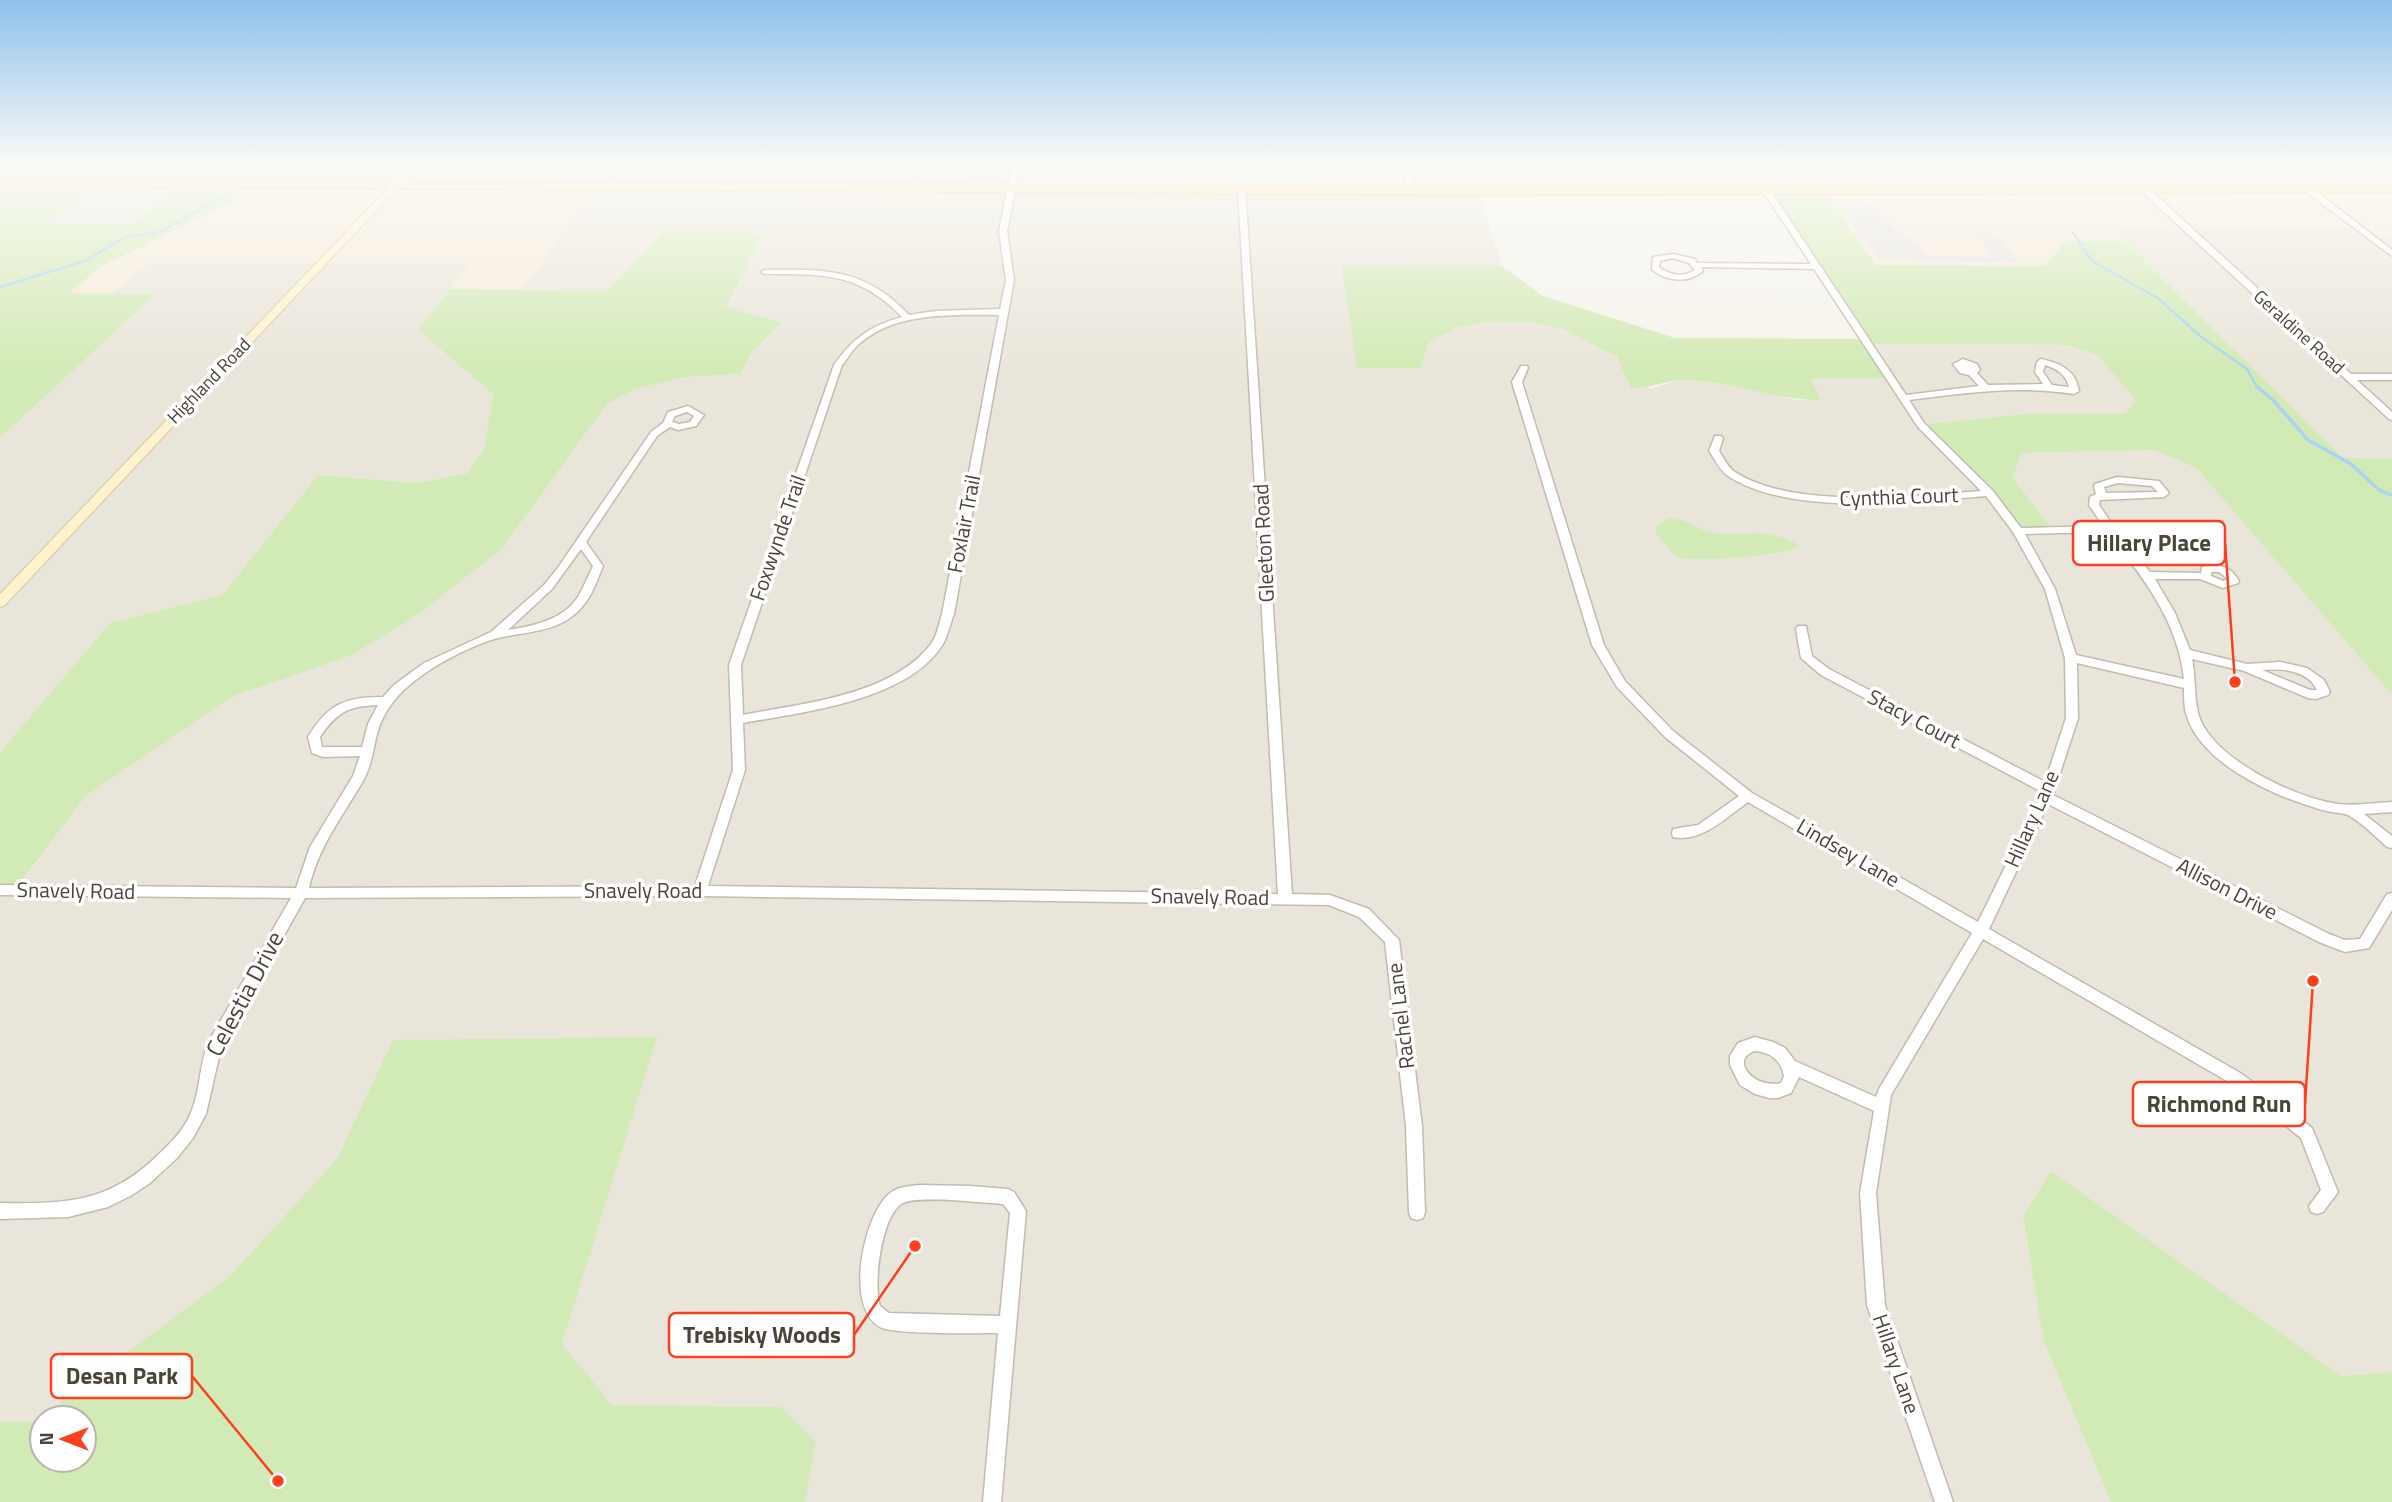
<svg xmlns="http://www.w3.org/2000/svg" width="2392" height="1502" viewBox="0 0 2392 1502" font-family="'Titillium Web',sans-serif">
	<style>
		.residential { fill: #eae5da; fill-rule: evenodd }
		.commercial { fill: #f7ead8 }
		.education { fill: #efe8d6 }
		.green { fill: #d2eab5; fill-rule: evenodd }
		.parking { fill: #e5e3e0 }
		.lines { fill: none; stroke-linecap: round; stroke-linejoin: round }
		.stream-far1 { stroke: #a9d4f2; stroke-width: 2.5 }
		.stream { stroke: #a9d4f2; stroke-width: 3.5 }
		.street-casing { stroke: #c2bbae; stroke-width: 3 }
		.secondary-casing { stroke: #d6c79b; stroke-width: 2 }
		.primary-casing { stroke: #e6c16a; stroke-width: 3 }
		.street { fill: #fff; fill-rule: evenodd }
		.secondary { fill: #fff3cd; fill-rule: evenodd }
		.primary { fill: #ffe39c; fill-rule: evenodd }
		.wall { fill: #bab2a6 }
		.labels { text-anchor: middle; stroke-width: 7; stroke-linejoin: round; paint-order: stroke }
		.far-street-label { font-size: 18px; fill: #4b4439; stroke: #fff }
		.street-label { font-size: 21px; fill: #4b4439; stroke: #fff }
		.near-street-label { font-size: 24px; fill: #4b4439; stroke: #fff }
		.leader { fill: none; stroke: #fc3f1d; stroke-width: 2.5 }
		.callout-dot { fill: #fc3f1d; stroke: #fff; stroke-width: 2.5 }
		.callout { fill: #fff; stroke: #fc3f1d; stroke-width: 2.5 }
		.callout-label { font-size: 23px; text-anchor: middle; font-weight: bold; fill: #4b4439 }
	</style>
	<rect width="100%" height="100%" fill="#f6f3ec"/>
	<g class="residential">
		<polygon points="0,162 162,162 136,183 182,184 132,225 43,225 95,185 0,183"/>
		<path d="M 570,162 L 1496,162 L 1507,191 L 1478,191 L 1502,266 L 1341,265 L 1429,343 L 1459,327 L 1487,322 L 1533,323 L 1563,329 L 1617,357 L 1650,389 L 1682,379 L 1760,389 L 1796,400 L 1820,399 L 1809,378 L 1866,344 L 2068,345 L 2097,355 L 2136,400 L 2125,414 L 2023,414 L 1922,425 L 2053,530 L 2013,478 L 2022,453 L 2154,450 L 2196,468 L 2392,695 L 2392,1372 L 2341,1377 L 2051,1171 L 2023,1216 L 2043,1340 L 2111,1502 L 0,1502 L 0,890 L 16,890 L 86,796 L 234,696 L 352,654 L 419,614 L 501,550 L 607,404 L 635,389 L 686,377 L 740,374 L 752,352 L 782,322 L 726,307 L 764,234 L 664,232 L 608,291 L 522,289 L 597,186 L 553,186 ZM 42,1418 L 84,1418 L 84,1460 L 42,1460 Z"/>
		<polygon points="2113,229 2361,230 2370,237 2392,237 2392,458 2343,458"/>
		<polygon points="148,263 471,263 418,330 493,394 484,449 467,473 417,483 318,475 222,595 110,623 0,752 0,438 155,295 112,294"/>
	</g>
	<g class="commercial">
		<polygon points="303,162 570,162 553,185 598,186 522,289 450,289 470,263 148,263 112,294 68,294 102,266 251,185 278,185"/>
		<polygon points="1497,162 2392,162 2392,237 2369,237 2361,230 2114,229 2125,241 2066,241 2045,266 1876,265 1823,190 1507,191"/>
	</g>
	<polygon class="education" points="162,162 264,162 234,185 135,184"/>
	<g class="green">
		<polygon points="264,162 303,162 278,185 251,185 231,203 102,266 69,293 156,294 0,438 0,183 96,184 44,225 132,225 182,184 234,185"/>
		<polygon points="1168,162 1323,162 1319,165 1317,180 1223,180 1224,166 1196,168 1180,175"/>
		<path d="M 1766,190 L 1823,190 L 1876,265 L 2045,266 L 2066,241 L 2125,241 L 2343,458 L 2392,458 L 2392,695 L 2196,468 L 2154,450 L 2022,453 L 2013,478 L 2053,530 L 2018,531 L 1921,425 L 2023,414 L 2125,414 L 2136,400 L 2097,355 L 2068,345 L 1867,344 L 1889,378 L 1810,378 L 1821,400 C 1775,400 1731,381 1685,380 C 1668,379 1650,389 1631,388 L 1617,357 L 1563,329 L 1533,323 L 1487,322 L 1459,327 L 1429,343 L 1420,368 L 1357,368 L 1341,265 L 1502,266 L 1543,296 L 1675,338 L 1862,339 Z"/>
		<polygon points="664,232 764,233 726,307 782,322 752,352 740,374 686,377 635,389 607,404 501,550 419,614 352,655 234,696 86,796 15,890 0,890 0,752 110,623 222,595 318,475 417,483 467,473 484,449 493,394 418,330 450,289 608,291"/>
		<path d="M 1668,518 C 1688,519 1697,530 1714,533 C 1742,537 1774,527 1799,546 C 1782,557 1699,561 1677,558 L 1656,534 L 1657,526 Z"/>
		<path d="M 657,1037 L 562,1344 L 612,1405 L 781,1407 L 816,1442 L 805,1502 L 0,1502 L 0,1422 L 34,1422 L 230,1276 L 337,1159 L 393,1040 ZM 42,1418 L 84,1418 L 84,1460 L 42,1460 Z"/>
		<polygon points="2051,1171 2341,1376 2392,1372 2392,1502 2111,1502 2043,1340 2023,1216"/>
	</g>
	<polygon class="parking" points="1861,202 1874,205 1895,230 1917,243 1928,256 1994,257 1975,234 1990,232 2018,262 1879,259 1836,203"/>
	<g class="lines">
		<g class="stream-far1">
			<polyline points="890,162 910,170 913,178"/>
			<polyline points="259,176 285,162"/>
			<polyline points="2073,233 2092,261 2159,299 2200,336 2247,369 2258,389"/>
			<polyline points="0,287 85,261 125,237 160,232 230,193"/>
		</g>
		<polyline class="stream" points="2257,387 2274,401 2308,440 2351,464 2379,490 2392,495"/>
		<g class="street-casing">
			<g id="street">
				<path d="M 1013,162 L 1021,162 L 1007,231 L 1014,280 L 954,614 C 950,624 948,635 943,644 C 908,701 803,712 743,723 L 745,770 L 708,886 L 1278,894 L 1238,189 L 1245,187 L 1292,894 L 1330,895 L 1369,909 L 1399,940 L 1422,1126 L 1425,1212 L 1423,1218 L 1417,1220 L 1411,1218 L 1409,1212 L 1406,1126 L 1385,942 L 1359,917 L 1329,905 L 700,896 L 305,898 L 221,1048 L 206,1114 L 193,1138 L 177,1158 L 150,1183 L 132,1195 L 108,1207 L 68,1217 L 0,1219 L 0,1203 C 67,1204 110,1203 160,1153 C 173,1141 186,1127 192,1110 C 201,1088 199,1063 209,1041 L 291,898 L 0,895 L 0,885 L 296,888 L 310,847 L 353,776 L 360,756 L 323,757 L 312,753 L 308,737 C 328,704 345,697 383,697 L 394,685 L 424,663 L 491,632 L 544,585 L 557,569 L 651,432 L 663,423 L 668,412 L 688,406 L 704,415 L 696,426 L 678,430 L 670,427 L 657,436 L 586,542 L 603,566 C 597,580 592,597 581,608 C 559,633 527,631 498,638 C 474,644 436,664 417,679 C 398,693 383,711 377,734 C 373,750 372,764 364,779 C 344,815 318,846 309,888 L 695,886 L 733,770 L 729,665 L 834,365 C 853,338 870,326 902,317 C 859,272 823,274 765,274 L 761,272 L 765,270 C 826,269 865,268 909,315 L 936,311 L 1000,309 L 1006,280 L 999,231 ZM 999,315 L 942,614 C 939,624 937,636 931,644 C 891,696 803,703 743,715 L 741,665 L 842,365 C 847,360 850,353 855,348 C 891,311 952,315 999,315 ZM 687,412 L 694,416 L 690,422 L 679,424 L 672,422 L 675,416 ZM 581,549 L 593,566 C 588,576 584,587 578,597 C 563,620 533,626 508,630 L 552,589 ZM 378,705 L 368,724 L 362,747 L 322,747 L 320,737 C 337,712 348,706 378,705 Z"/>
				<polygon points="1401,162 1409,162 1415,192 1408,190"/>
				<polygon points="2141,187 2147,187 2351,374 2392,374 2392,380 2357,380 2392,412 2392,420 2389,419 2141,191"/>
				<path d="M 1763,188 L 1770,190 L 1906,395 L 1979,386 L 1969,375 L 1960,373 L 1953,364 L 1963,359 L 1977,364 L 1980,370 L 1977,373 L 1988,385 L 2043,384 L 2035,372 L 2037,362 L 2041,359 C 2060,363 2076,370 2079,391 L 2074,394 C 2019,385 1964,393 1909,400 L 1924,423 L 1993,491 L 2021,528 L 2103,526 L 2089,505 L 2090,497 L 2096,494 L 2094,486 L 2095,484 L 2117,477 L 2159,481 L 2169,493 L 2164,497 L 2100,500 L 2099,505 L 2114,527 L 2150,572 L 2201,573 L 2202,567 C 2218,563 2231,566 2239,581 L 2238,583 L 2223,588 L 2200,579 L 2155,579 L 2175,613 L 2190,650 L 2247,664 L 2280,662 L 2307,668 L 2324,680 L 2330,692 L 2328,695 L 2316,699 L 2308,698 L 2244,671 L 2192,659 C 2197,681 2192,707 2204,727 C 2226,764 2296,798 2338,804 C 2356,806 2374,803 2392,802 L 2392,812 L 2364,814 L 2392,836 L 2392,848 L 2387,847 C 2377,838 2356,817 2345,814 C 2334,812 2323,811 2313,807 C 2269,794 2195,760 2185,709 C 2184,702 2184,695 2184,688 L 2077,663 L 2078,718 L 2053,795 L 2329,934 L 2345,940 L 2360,939 L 2387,894 L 2392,893 L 2392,910 L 2369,948 L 2345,952 L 2319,942 L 2048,804 L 1989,929 L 2242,1074 L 2312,1128 L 2338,1192 L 2323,1212 L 2317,1214 L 2311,1212 L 2309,1206 L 2321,1190 L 2301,1138 L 2232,1084 L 1983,939 L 1891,1095 L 1876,1193 L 1885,1305 L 1953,1502 L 1935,1502 L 1867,1305 L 1860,1193 L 1874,1111 L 1799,1077 L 1791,1093 L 1778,1098 L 1769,1098 L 1755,1094 L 1740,1085 L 1730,1065 L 1730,1056 L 1738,1043 L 1755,1037 L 1773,1042 L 1785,1048 L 1795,1061 L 1876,1097 L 1879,1089 L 1972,933 L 1748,802 C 1727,817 1701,843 1673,837 L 1672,833 L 1673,829 L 1698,825 L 1739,796 L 1665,737 L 1617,687 L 1592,645 L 1512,382 L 1521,366 L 1527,366 L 1528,368 L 1522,382 L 1604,645 L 1625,681 L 1673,731 L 1752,793 L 1978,922 L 2042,792 L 1821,675 L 1801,658 L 1796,629 L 1798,626 L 1806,626 L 1812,656 L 1829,669 L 2045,782 L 2066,718 L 2065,658 L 2045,589 L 2013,532 L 1986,496 C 1914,502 1791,517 1728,476 C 1720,471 1715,459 1709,451 L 1715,436 L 1721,436 L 1723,438 L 1719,451 C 1724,458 1728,468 1735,472 C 1794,510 1913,496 1981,491 L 1918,427 L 1814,269 L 1701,267 L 1703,271 C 1688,284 1667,281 1652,270 L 1653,257 L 1673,254 L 1695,259 L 1697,263 L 1811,264 L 1762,190 ZM 1673,258 L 1689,263 L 1695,270 C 1682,278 1670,275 1659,267 L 1660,261 ZM 2045,365 C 2057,369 2066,374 2069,387 L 2052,385 L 2043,372 ZM 2118,483 L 2152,486 L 2158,492 L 2106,493 L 2104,487 ZM 2107,532 C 2143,577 2178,621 2184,679 L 2076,655 L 2055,589 L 2025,534 ZM 2211,572 L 2219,572 L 2228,579 L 2223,581 L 2211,576 ZM 2262,670 C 2281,668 2308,670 2317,690 L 2310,690 ZM 1755,1051 C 1770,1052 1781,1060 1784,1076 L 1781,1083 C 1753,1089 1729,1059 1755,1051 Z"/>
				<polygon points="2306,188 2312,188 2392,250 2392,256 2306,192"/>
				<path d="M 920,1185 L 970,1186 L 1008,1189 L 1014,1192 L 1026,1211 L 1001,1502 L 983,1502 L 998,1333 C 977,1333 893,1335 880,1327 C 845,1307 863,1223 885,1198 C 894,1187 907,1186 920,1185 ZM 952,1200 L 1003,1204 L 1010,1213 L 1000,1316 L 889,1313 L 880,1306 C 873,1285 881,1214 903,1203 C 914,1198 940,1200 952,1200 Z"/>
			</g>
		</g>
		<g class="secondary-casing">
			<polygon id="secondary" points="413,162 422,162 5,605 0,607 0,594"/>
		</g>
		<g class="primary-casing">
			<polygon id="primary" points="0,180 1478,187 2392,186 2392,192 1478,195 0,186"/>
		</g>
		<use href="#street" class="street"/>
		<use href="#secondary" class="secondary"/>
		<use href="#primary" class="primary"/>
	</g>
	<g class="wall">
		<polygon points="350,162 373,162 372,164"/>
		<polygon points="506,162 525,162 524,163 506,163"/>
	</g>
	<linearGradient id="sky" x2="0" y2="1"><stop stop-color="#8fc1ec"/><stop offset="0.44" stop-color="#fbfaf6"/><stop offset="1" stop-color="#fbfaf6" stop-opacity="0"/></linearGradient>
	<rect width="2392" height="372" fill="url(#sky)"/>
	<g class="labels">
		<g class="far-street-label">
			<text transform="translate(2299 332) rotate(42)" y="6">Geraldine Road</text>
			<text transform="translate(209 381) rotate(-46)" y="6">Highland Road</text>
		</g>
		<g class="street-label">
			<text transform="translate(1899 497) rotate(-2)" y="7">Cynthia Court</text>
			<text transform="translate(964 524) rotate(-79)" y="7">Foxlair Trail</text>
			<text transform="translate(778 538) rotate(-71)" y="7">Foxwynde Trail</text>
			<text transform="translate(1264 543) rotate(-93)" y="7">Gleeton Road</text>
			<text transform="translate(1914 719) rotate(28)" y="7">Stacy Court</text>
			<text transform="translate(2032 819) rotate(-66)" y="7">Hillary Lane</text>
			<text transform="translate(1848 853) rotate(30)" y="7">Lindsey Lane</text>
			<text transform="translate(2227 889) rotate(27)" y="7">Allison Drive</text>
			<text transform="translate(76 891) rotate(1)" y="7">Snavely Road</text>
			<text x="643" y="898">Snavely Road</text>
			<text transform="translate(1210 897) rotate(1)" y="7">Snavely Road</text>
			<text transform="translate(1401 1016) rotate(-97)" y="7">Rachel Lane</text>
			<text transform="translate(1896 1364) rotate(71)" y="7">Hillary Lane</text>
		</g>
		<g class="near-street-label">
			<text transform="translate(245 994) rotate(-62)" y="8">Celestia Drive</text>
		</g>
	</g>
	<path class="leader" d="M2235 682L2225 543M2313 981L2305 1104M915 1246L854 1335M278 1481L192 1376"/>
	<g class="callout-dot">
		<circle cx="2235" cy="682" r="7"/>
		<circle cx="2313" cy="981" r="7"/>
		<circle cx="915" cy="1246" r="7"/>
		<circle cx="278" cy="1481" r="7"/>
	</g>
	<g class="callout">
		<rect x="2073" y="521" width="152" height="44" rx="7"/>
		<rect x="2133" y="1082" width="172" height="44" rx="7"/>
		<rect x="669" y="1313" width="185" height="44" rx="7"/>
		<rect x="51" y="1354" width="141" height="44" rx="7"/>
	</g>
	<g class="callout-label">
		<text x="2149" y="551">Hillary Place</text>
		<text x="2219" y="1112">Richmond Run</text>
		<text x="762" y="1343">Trebisky Woods</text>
		<text x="122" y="1384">Desan Park</text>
	</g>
	<g transform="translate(63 1439) rotate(270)"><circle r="33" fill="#ffffff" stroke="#b7b4b0" stroke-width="2"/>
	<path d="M0-5L12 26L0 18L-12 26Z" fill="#fc3f1d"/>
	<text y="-10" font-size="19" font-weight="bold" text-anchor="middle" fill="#4b4439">N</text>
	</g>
</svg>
